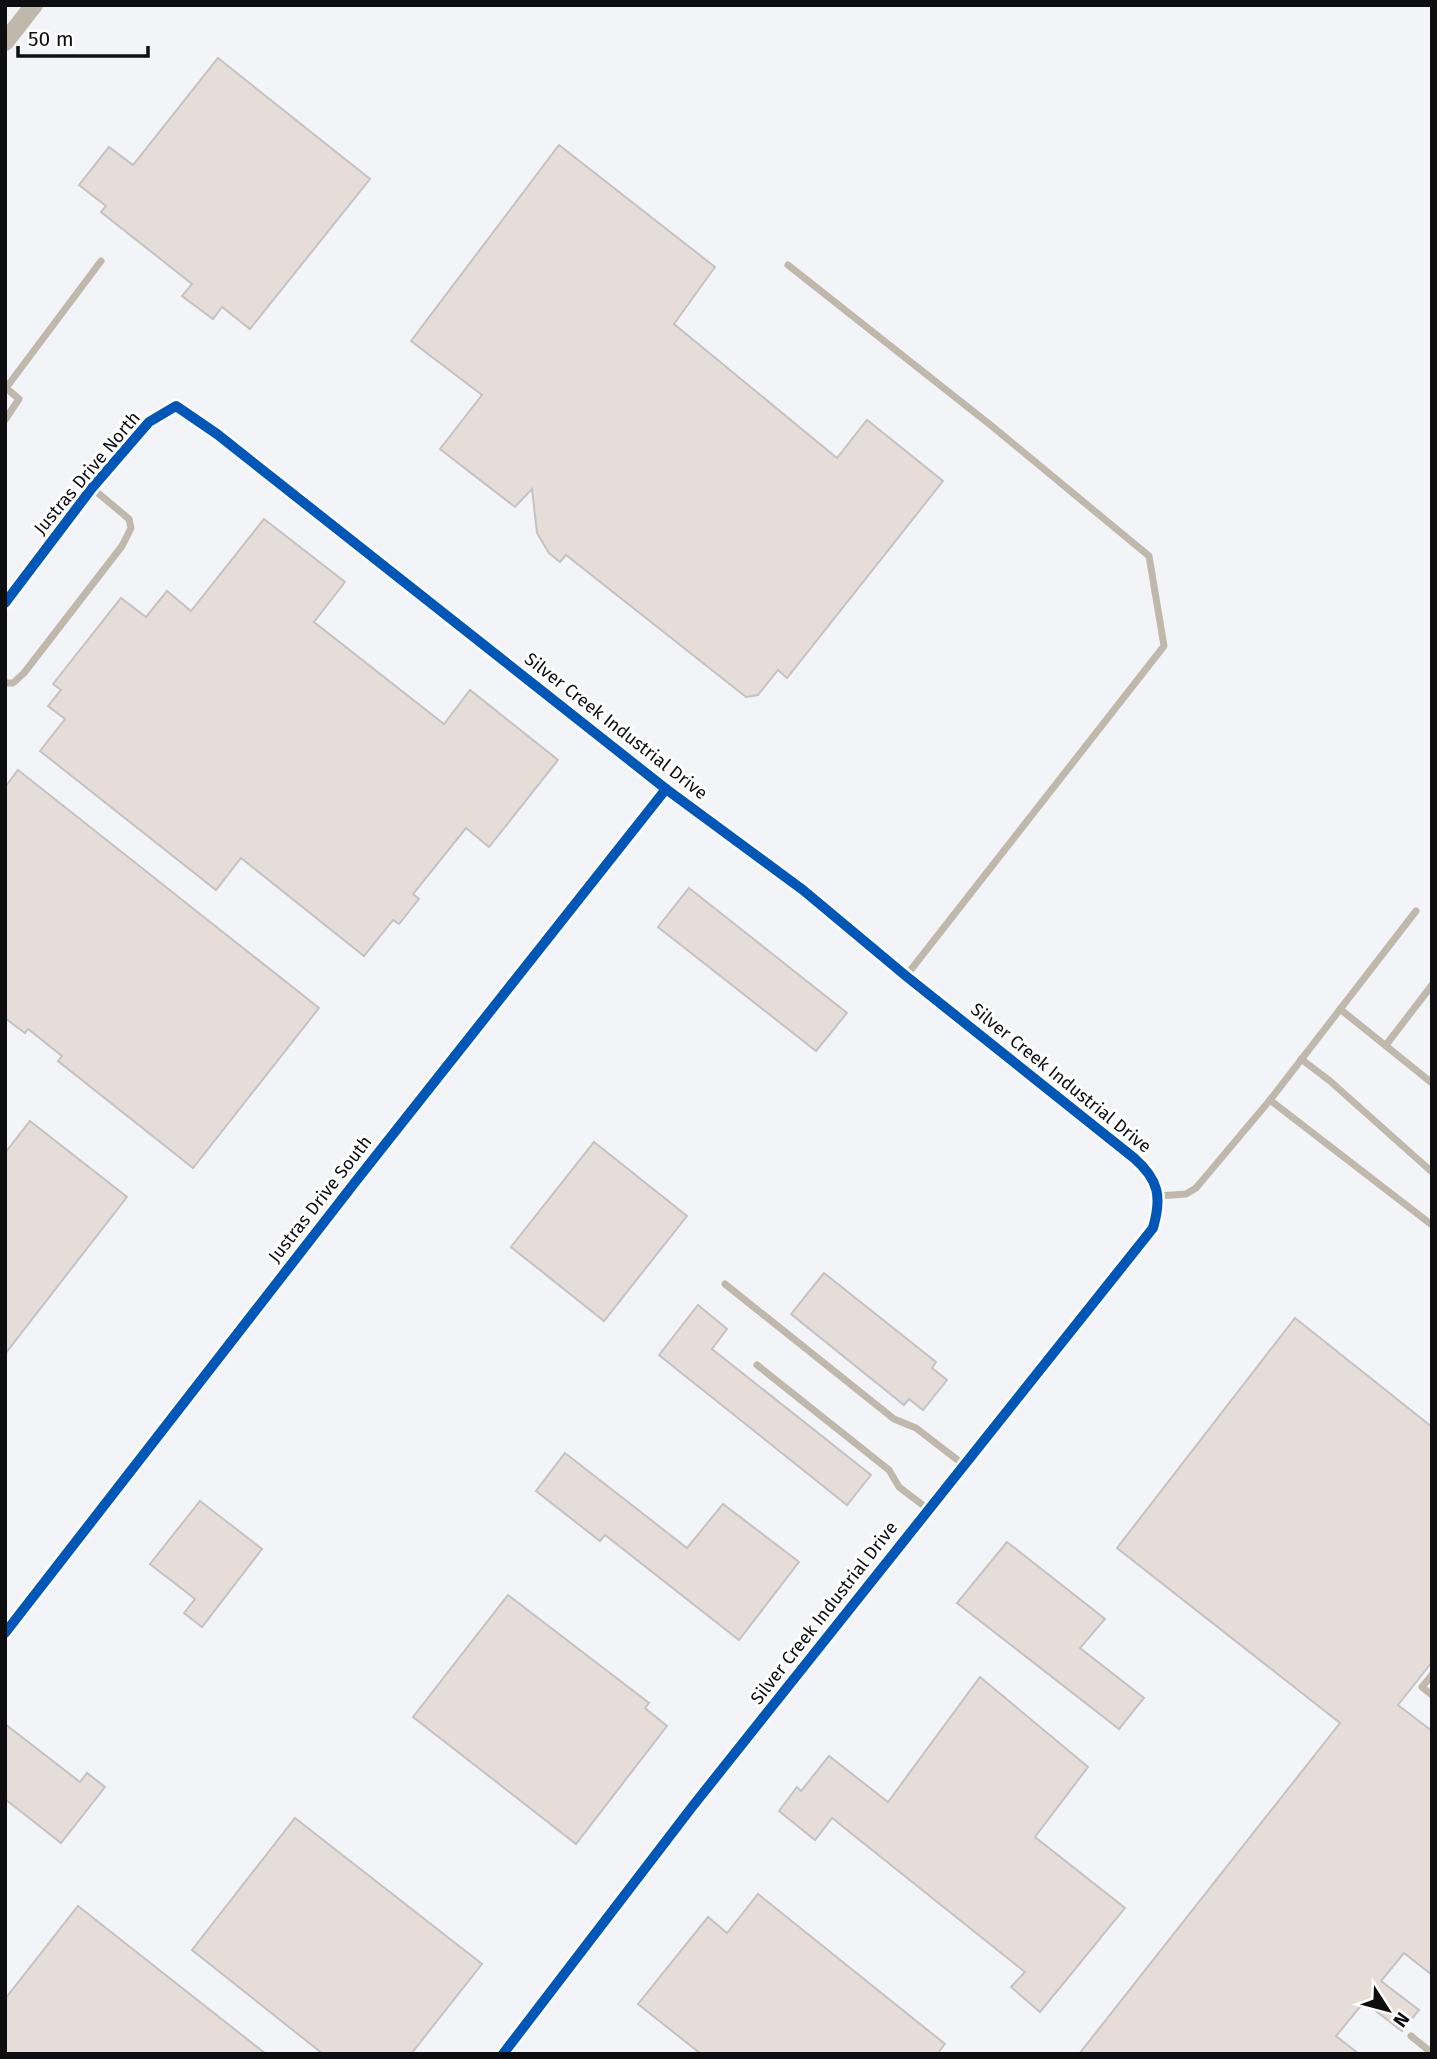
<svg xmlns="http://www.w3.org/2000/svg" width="1437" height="2059" viewBox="0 0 1437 2059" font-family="'Fira Sans',sans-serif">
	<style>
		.building { fill: #e7ddd8; stroke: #c4c3c4; stroke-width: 2 }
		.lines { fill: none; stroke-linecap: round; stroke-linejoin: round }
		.service { stroke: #c0b8aa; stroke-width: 7 }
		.minor { stroke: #c0b8aa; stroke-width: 14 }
		.tertiary { stroke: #c0b8aa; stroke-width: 18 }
		.cycleway-casing { stroke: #fff; stroke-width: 15 }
		.cycleway { stroke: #0057b8; stroke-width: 10 }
		.labels { text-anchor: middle; stroke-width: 6; stroke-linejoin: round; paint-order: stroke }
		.street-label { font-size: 18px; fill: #0e0e10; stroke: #fff }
	</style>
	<rect width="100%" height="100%" fill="#f3f4f7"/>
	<g class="building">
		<polygon points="218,58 370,179 250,329 222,307 213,319 182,296 192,284 101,212 106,206 79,185 109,147 133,165"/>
		<polygon points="559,145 715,267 674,324 837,458 867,420 943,481 787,678 778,670 758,695 746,697 566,555 560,562 549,553 537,533 532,489 515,507 440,449 482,395 411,341"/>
		<polygon points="264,519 345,582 314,622 444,724 470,690 558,760 489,847 466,828 413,894 419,899 399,924 393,920 364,956 241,858 216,890 40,751 65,719 48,706 61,690 53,684 121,598 146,617 167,591 191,611"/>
		<polygon points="18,770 319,1008 193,1168 58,1061 62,1056 28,1029 25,1033 5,1018 5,787"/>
		<polygon points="689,888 847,1013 816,1051 658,927"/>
		<polygon points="30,1121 127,1197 5,1354 5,1153"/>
		<polygon points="594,1142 687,1216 604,1321 511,1247"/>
		<polygon points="824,1273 936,1362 932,1368 947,1380 923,1410 909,1399 904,1405 791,1314"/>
		<polygon points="698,1305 727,1329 712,1349 871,1475 847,1505 659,1355"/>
		<polygon points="1295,1318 1432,1427 1432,1662 1398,1705 1432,1731 1432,1975 1404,1953 1381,1981 1419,2010 1402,2031 1364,2002 1336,2036 1359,2054 1079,2054 1340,1723 1117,1548"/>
		<polygon points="565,1453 687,1548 723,1504 799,1562 739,1640 605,1535 600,1541 536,1491"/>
		<polygon points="200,1501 262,1549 202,1627 184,1613 195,1599 150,1564"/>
		<polygon points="1007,1542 1105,1619 1080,1648 1144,1698 1119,1729 957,1603"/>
		<polygon points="508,1595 649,1703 645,1708 667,1726 576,1844 413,1717"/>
		<polygon points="980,1677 1088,1767 1035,1837 1125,1908 1040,2012 1011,1987 1025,1972 832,1818 815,1840 779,1811 797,1787 801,1791 829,1756 888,1802"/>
		<polygon points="5,1724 80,1782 87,1773 105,1787 61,1843 5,1799"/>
		<polygon points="295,1818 482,1964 411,2054 323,2054 192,1950"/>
		<polygon points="758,1894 945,2044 937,2054 701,2054 638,2004 708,1917 727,1933"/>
		<polygon points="78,1906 266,2054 5,2054 5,1999"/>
	</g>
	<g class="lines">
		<g class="service">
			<polyline points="788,265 993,427 1149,556 1164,646 906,976"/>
			<polyline points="5,420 19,399 6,388 101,261"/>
			<polyline points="5,683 13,683 24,673 122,546 131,528 129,519 92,488"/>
			<polyline points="1340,1009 1432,1083"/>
			<polyline points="1386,1045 1432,985"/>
			<polyline points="1301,1059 1330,1081 1432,1172"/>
			<polyline points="1270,1100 1432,1225"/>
			<polyline points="1158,1196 1186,1194 1196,1188 1270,1100 1416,911"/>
			<polyline points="725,1284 894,1419 916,1428 964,1465"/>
			<polyline points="757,1365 889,1470 899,1487 928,1509"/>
			<polyline points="1432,1675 1422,1687 1432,1695"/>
			<polyline points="1411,2036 1432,2053"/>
		</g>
		<g class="minor">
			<path d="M 5,603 L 92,488 L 149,422 L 176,406 L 217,434 L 666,789 L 803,890 L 906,976 L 1134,1158 C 1159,1180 1162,1197 1153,1228 L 692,1807 L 503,2054"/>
			<polyline points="5,1633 356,1181 666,789"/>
		</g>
		<polyline class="tertiary" points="5,42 34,5"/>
		<g class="cycleway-casing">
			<g id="cycleway">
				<path d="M 5,603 L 92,488 L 149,422 L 176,406 L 217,434 L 666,789 L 803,890 L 906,976 L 1134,1158 C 1159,1180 1162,1197 1153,1228 L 692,1807 L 503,2054"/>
				<polyline points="5,1633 356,1181 666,789"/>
			</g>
		</g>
		<use href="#cycleway" class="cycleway"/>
	</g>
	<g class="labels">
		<g class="street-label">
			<text transform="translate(87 473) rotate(-50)" y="6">Justras Drive North</text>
			<text transform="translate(616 726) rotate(38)" y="6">Silver Creek Industrial Drive</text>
			<text transform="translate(1061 1078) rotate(39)" y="6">Silver Creek Industrial Drive</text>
			<text transform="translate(320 1199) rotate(-52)" y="6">Justras Drive South</text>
			<text transform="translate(824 1613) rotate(-52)" y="6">Silver Creek Industrial Drive</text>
		</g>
	</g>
	<rect width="1437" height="2059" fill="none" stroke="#0e0e10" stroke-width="14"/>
	<g transform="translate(1388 2010) rotate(126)" stroke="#ffffff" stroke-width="5" paint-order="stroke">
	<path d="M0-5L12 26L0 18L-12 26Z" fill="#0e0e10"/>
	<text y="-10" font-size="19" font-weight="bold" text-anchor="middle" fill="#0e0e10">N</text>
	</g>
	<path d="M18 46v10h130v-10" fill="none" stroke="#0e0e10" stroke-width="3.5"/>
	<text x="28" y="46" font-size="21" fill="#0e0e10" stroke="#ffffff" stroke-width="5" paint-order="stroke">50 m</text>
</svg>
